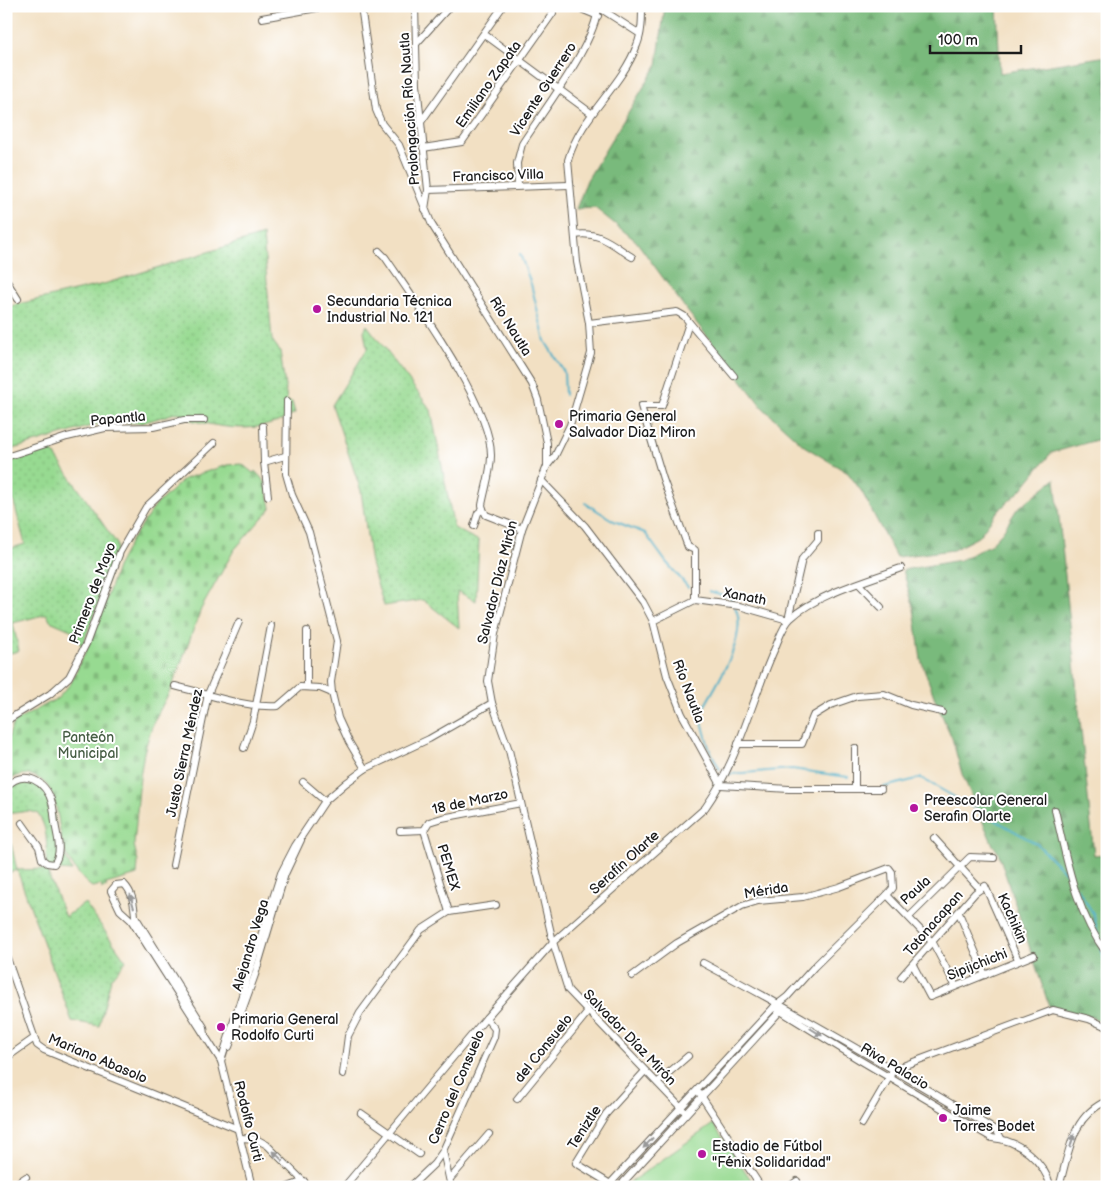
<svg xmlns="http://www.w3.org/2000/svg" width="1113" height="1193" viewBox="0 0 1113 1193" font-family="'Balsamiq Sans',sans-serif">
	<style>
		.green { fill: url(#green-dots); stroke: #5a7b56 }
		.forest { fill: url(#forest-firs); stroke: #4a6b4c }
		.cemetery { fill: url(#cemetery-stones); stroke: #5a7b56 }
		.pitch { fill: #97da91; stroke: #5a7b56 }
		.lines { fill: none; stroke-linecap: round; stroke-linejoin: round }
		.stream { stroke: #47aec7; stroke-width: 2 }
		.minor-casing { stroke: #676156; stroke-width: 8 }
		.minor { stroke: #fff; stroke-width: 6 }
		.oneway { fill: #999 }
		.poi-dot { fill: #b5179e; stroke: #fff; stroke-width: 2 }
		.labels { text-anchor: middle; stroke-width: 4; stroke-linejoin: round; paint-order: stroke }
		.street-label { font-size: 14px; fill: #1c1c1c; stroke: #fff }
		.poi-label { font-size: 14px; fill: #1c1c1c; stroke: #fff; text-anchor: start }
		.park-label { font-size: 14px; fill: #475e45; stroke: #fff }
	</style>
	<defs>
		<pattern id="green-dots" width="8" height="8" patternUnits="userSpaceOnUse" patternTransform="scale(1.25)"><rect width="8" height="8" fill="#97da91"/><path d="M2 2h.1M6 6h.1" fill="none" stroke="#82ba7c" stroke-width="1.8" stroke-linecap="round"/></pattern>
		<pattern id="forest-firs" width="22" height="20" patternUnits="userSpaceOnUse" patternTransform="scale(1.25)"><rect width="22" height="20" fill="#79ba7b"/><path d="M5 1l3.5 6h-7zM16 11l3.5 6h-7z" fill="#689f6a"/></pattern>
		<pattern id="cemetery-stones" width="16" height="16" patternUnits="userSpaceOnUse" patternTransform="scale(1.25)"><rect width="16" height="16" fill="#97da91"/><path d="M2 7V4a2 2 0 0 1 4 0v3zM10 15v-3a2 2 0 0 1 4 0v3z" fill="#82ba7c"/></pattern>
	</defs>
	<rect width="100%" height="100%" fill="#fff"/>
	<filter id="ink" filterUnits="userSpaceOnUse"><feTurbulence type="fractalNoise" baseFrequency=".02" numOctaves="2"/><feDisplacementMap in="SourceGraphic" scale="10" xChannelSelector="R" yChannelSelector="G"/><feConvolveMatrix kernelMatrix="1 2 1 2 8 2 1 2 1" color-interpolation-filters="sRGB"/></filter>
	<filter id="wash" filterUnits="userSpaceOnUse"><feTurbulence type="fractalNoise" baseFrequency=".0096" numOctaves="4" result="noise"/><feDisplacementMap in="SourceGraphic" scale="20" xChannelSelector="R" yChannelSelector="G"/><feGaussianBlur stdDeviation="1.12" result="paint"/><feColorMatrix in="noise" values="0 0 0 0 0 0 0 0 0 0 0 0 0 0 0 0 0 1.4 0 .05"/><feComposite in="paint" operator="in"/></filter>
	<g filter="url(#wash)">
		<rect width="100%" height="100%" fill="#f2e0c3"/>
		<g class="green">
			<path d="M 263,235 L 272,340 L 280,351 L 287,401 L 292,402 L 295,413 C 260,436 221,428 183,418 L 179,412 L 142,423 L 105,422 L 6,451 L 6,307 L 104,284 Z"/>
			<polygon points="367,325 431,410 454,528 479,541 476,601 457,591 459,628 423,600 384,606 371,564 361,491 332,405 367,349 364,331"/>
			<polygon points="50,448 117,544 117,553 82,647 73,631 50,621 47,614 13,623 19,651 6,654 6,550 25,544 6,473 6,461"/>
			<path d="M 27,780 C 54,785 53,820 59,842 C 62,852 68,861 72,871 L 46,869 L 65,917 L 85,903 L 126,961 L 111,979 L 99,1026 L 72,1021 L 17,870 L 6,874 L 6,821 L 17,870 L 46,869 C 46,849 50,830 37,813 L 29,811 L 6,814 L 6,792 L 19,782 Z"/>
		</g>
		<g class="forest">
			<polygon points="665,6 997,6 1000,73 1107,56 1107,437 1051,453 1021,490 997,512 978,537 953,550 896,557 862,492 848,473 804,446 763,408 688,312 636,241 595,208 576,209 587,180 657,65"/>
			<polygon points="1055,479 1094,855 1107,854 1107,1024 1091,1017 1049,1006 998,852 993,845 962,774 952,738 936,702 921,660 914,609 903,570 960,560 990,545 1003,531 1017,509"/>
		</g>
		<path class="cemetery" d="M 242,464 L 253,473 L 255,471 L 266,483 L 271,508 L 234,550 L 201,609 L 172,687 L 153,723 L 144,752 L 140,777 L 134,845 L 138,862 L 137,875 L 106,884 L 107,887 L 102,889 L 101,885 L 92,887 C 82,881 72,865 66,854 C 55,830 63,787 34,776 C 23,772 15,776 6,783 C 6,767 5,732 16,721 L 58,698 L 71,683 L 98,624 L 117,567 L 132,539 L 156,505 L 184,479 L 227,465 Z"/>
		<polygon class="pitch" points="713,1124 756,1187 631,1187 629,1183"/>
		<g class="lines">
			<g class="stream">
				<polyline points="520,254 531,284 545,341 564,372 565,395"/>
				<polyline points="585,503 614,521 645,533 666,562 688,587"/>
				<polyline points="709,591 730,597 733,603"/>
				<path d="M 720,770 L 709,748 L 700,714 C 714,688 750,636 735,607"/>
				<polyline points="730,774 792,769 848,777"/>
				<polyline points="884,787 921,778 1037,844 1068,875"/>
				<polyline points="1078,889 1094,915 1098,936"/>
				<polyline points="1101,948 1107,970"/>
			</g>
		</g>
	</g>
	<g filter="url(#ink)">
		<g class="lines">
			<g class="minor-casing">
				<g id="minor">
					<polyline points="361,6 376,110 382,124 399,145 432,225 532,384 538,400 547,443 547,466"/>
					<polyline points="415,6 417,84 428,190 425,209"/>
					<polyline points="574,6 598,16"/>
					<path d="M 642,6 C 642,19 642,33 637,45 C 621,88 581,115 568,160 L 577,262 L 589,323 L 591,353 L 570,425 L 555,456 L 547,466 L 522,529 L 495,634 L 488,681 L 492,703 L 509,750 L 553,942 L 568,990 L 685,1112"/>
					<polyline points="598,7 640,34"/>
					<polyline points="262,18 328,6"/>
					<polyline points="484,34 591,113"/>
					<polyline points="416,44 450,6"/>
					<polyline points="421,122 503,6"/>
					<polyline points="423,148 462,142 553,13 552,6"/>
					<path d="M 518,186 L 517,163 L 522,144 C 542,112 597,42 598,6"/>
					<polyline points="428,190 569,185"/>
					<path d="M 575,235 C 599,231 612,244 632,257"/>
					<path d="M 379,251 L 385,257 C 414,300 492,406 491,456 C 491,471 485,489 482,505 L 483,509"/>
					<polyline points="6,280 18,299"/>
					<polyline points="589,323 677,312 684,316 734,376"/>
					<polyline points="287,401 286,474 292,495 309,532 337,641 331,682 332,693 338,718 349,742 365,769"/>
					<polyline points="263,426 264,462 268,496"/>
					<polyline points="6,457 67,437 105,428 153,427 184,420 204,420"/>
					<polyline points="264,462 285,456"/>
					<polyline points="541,480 585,526 643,602 653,621 667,676 682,714 721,785 789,789 881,789"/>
					<polyline points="483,509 486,515 522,529"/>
					<polyline points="474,526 478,513 483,509"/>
					<polyline points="859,584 881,607"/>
					<polyline points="695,600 739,606 788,620 802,559 818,540 818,533"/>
					<polyline points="653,621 695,600 695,550 688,547 663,479 641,406 662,406 689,323"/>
					<path d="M 175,686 C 208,694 244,708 278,706 L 300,687 L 320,688 L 332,693"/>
					<polyline points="307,687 307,631"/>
					<polyline points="6,721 50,694 69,677 86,644 120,552 146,507 214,443"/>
					<polyline points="738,744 802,744 813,716 831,705 857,696 884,694 911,705 942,712"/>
					<polyline points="244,748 253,721 271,626"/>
					<polyline points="303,782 325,801"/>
					<path d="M 6,787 C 24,768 46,781 52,803 C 54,809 54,816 55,823 C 57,837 63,851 54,864 L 47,863 L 42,859 L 39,847 L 22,823"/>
					<polyline points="855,787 855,748"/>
					<path d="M 1055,810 C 1067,861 1075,911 1107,954"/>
					<polyline points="424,830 449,912"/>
					<polyline points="400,831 424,830 429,822 442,818 521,803"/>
					<polyline points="934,838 980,889"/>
					<polyline points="173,865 208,694 239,622"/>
					<polyline points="887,895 933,943 955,985"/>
					<polyline points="959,913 985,975"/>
					<polyline points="909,917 970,857 994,858"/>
					<polyline points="6,955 37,1045 44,1050 238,1129"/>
					<path d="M 703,963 C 803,1016 900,1073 997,1131 L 1001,1138"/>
					<polyline points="913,965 930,997 1034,955"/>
					<polyline points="901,977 975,893 985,886 1018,960"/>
					<path d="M 774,1007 L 858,1059 L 992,1138 C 1019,1140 1044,1161 1051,1187"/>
					<path d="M 205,1034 L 204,1027 L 135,916 C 134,904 133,893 124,884 L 116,885 L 111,891 L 120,910 L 131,920 L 221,1061 L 252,1187"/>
					<polyline points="229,1047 255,975 285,874 301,840"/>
					<polyline points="6,1058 33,1039"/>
					<polyline points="221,1061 281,873 295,846 325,801 346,783 365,769 429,739 492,703"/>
					<polyline points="343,1074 348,1036 360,1013 421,930 449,912 496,905"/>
					<polyline points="658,1082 688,1056"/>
					<polyline points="700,1094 761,1187"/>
					<polyline points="517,1099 588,1012"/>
					<polyline points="361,1113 419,1154"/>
					<polyline points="862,1124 894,1069 900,1067 1053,1010 1089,1019 1107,1027"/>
					<polyline points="241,1138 256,1139 267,1145 309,1187"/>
					<polyline points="443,1151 451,1187"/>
					<polyline points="450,1179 489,1134"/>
					<polyline points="612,1185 576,1163 606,1114 645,1071"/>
					<polyline points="11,1187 26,1177"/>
					<polyline points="288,1187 304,1181"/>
					<path d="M 344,1187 L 486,1018 L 553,942 L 705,808 C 739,760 751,701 775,648 C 779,639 783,625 791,618 C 815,595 869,580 901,568"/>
					<polyline points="410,1187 434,1164 443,1151 494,1037 495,1029 486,1018"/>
					<polyline points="607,1187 774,1007 787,997 814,967 887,895 893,888 892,872 889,868 839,887 803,897 758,901 742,906 677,943 632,976"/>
					<polyline points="619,1187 783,1008"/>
					<polyline points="789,1187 797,1181"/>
					<path d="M 1059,1187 C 1069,1153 1071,1116 1107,1101"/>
				</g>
			</g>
			<use href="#minor" class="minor"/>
		</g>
		<defs><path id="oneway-solid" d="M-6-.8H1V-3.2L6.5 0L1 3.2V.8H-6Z" transform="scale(1.25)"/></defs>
		<g class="oneway">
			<use href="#oneway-solid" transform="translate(132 901) rotate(-105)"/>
			<use href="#oneway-solid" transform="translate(816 1032) rotate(32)"/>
			<use href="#oneway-solid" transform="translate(1072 1141) rotate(-74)"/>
			<use href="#oneway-solid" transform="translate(648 1143) rotate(133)"/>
			<use href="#oneway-solid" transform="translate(278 1156) rotate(-135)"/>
		</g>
	</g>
	<g class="poi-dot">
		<circle cx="317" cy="309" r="5"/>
		<circle cx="559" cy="424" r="5"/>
		<circle cx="914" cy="808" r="5"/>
		<circle cx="221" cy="1027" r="5"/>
		<circle cx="943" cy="1118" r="5"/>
		<circle cx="702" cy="1154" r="5"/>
	</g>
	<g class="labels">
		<g class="street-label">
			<text transform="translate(488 84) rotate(-55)" y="5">Emiliano Zapata</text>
			<text transform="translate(543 89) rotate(-57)" y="5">Vicente Guerrero</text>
			<text transform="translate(409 109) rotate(-94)" y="5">Prolongación Río Nautla</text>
			<text transform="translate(498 175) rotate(-2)" y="5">Francisco Villa</text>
			<text transform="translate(511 326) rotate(58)" y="5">Río Nautla</text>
			<text transform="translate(118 418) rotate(-5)" y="5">Papantla</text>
			<text transform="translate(497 582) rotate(-76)" y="5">Salvador Díaz Mirón</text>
			<text transform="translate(92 593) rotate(-69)" y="5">Primero de Mayo</text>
			<text transform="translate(745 596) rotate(11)" y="5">Xanath</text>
			<text transform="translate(689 691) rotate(69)" y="5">Río Nautla</text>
			<text transform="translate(184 753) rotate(-78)" y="5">Justo Sierra Méndez</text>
			<text transform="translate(470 801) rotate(-12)" y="5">18 de Marzo</text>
			<text transform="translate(624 862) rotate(-42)" y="5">Serafín Olarte</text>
			<text transform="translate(449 867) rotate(73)" y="5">PEMEX</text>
			<text transform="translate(766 890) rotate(-9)" y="5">Mérida</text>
			<text transform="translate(915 890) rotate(-42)" y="5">Paula</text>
			<text transform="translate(1013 918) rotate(66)" y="5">Kachikin</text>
			<text transform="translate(933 923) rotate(-49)" y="5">Totonacapan</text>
			<text transform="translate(250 945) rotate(-73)" y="5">Alejandro Vega</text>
			<text transform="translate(977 964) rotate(-22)" y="5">Sipijchichi</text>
			<text transform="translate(630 1037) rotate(46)" y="5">Salvador Díaz Mirón</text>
			<text transform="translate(543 1048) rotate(-51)" y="5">del Consuelo</text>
			<text transform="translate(98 1058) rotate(23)" y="5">Mariano Abasolo</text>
			<text transform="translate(895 1066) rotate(31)" y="5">Riva Palacio</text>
			<text transform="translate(456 1087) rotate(-67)" y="5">Cerro del Consuelo</text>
			<text transform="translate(249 1121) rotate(76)" y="5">Rodolfo Curti</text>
			<text transform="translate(584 1127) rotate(-57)" y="5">Teniztle</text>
		</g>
		<g class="poi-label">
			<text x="327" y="306">Secundaria Técnica<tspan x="327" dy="16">Industrial No. 121</tspan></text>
			<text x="569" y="421">Primaria General<tspan x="569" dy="16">Salvador Diaz Miron</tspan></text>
			<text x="924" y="805">Preescolar General<tspan x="924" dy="16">Serafin Olarte</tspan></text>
			<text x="231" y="1024">Primaria General<tspan x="231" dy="16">Rodolfo Curti</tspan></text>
			<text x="953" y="1115">Jaime<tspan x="953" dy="16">Torres Bodet</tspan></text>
			<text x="712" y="1151">Estadio de Fútbol<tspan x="712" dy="16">"Fénix Solidaridad"</tspan></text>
		</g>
		<g class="park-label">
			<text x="88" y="742">Panteón<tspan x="88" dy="16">Municipal</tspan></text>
		</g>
	</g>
	<rect width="1113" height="1193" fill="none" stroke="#fff" stroke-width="25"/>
	<path d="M930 45v8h91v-8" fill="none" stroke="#1c1c1c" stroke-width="2.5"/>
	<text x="938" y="45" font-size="15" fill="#1c1c1c" stroke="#ffffff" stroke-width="4" paint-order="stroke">100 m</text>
</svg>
